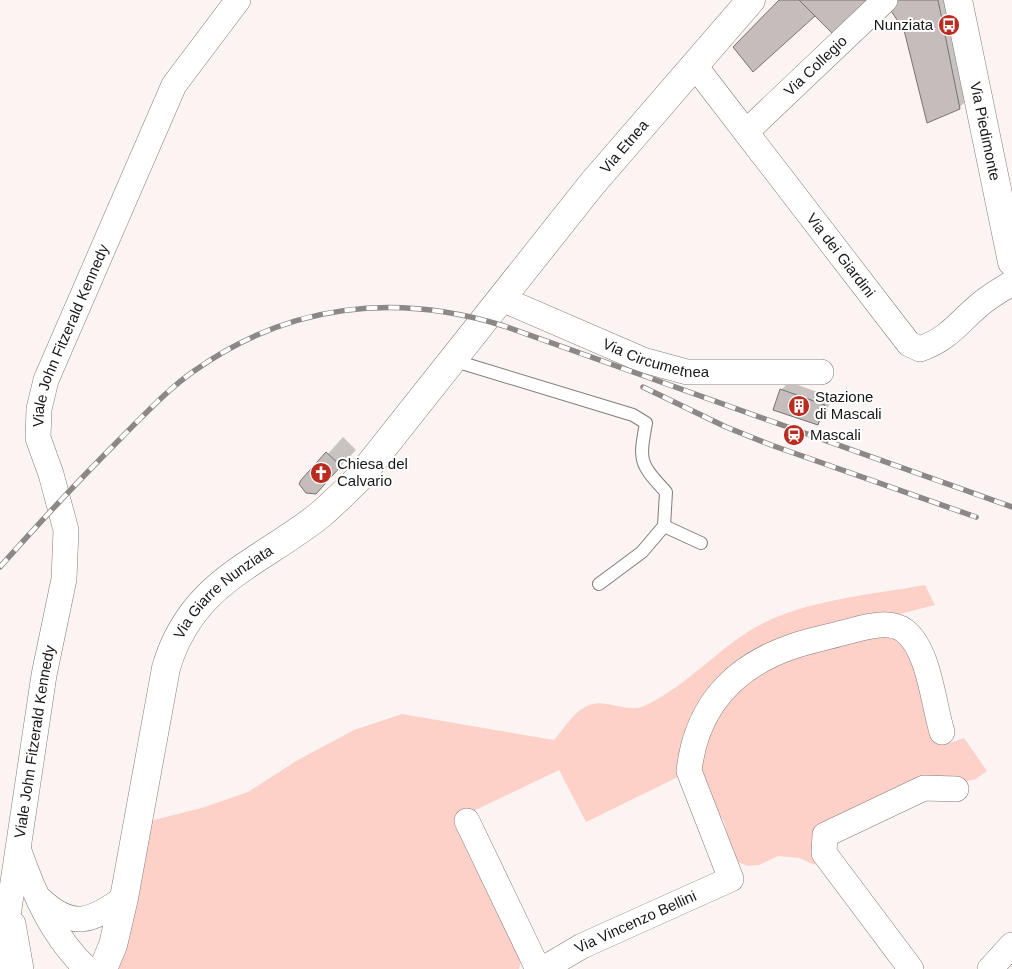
<svg xmlns="http://www.w3.org/2000/svg" width="1012" height="969" viewBox="0 0 1012 969" font-family="Helvetica,sans-serif">
	<style>
		.green { fill: #fdd0c8 }
		.shadow { fill: #0003 }
		.building { fill: #c4bdbc; stroke: #797271 }
		.lines { fill: none; stroke-linecap: round; stroke-linejoin: round }
		.service-casing { stroke: #827c7b; stroke-width: 14 }
		.minor-casing { stroke: #827c7b; stroke-width: 26 }
		.tertiary-casing { stroke: #827c7b; stroke-width: 29 }
		.service { stroke: #fff; stroke-width: 12 }
		.minor { stroke: #fff; stroke-width: 25 }
		.tertiary { stroke: #fff; stroke-width: 28 }
		.rail-casing { stroke: #8c8887; stroke-width: 5.5 }
		.rail { stroke: #fff; stroke-width: 4; stroke-dasharray: 11; stroke-linecap: butt }
		.labels { text-anchor: middle; stroke-width: 4; stroke-linejoin: round; paint-order: stroke }
		.poi-label { font-size: 15px; fill: #191717; stroke: #fff; text-anchor: start }
		.street-label { font-size: 15px; fill: #191717; stroke: #fff }
	</style>
	<rect width="100%" height="100%" fill="#fbf4f2"/>
	<g class="green">
		<path d="M 925,585 L 935,605 L 798,640 L 737,671 L 682,775 L 586,822 L 559,770 L 465,815 L 522,957 L 519,969 L 119,969 L 150,821 L 205,807 L 248,792 L 296,761 L 354,730 L 402,714 L 554,740 C 563,730 573,713 585,707 C 604,696 624,714 644,706 C 686,687 717,649 756,627 C 800,601 874,594 925,585 Z"/>
		<polygon points="889,632 909,647 938,741 950,743 964,738 987,771 976,779 959,783 815,848 815,865 799,858 778,856 759,865 748,866 738,862 732,855 724,821 711,805 697,758 713,711 771,662"/>
	</g>
	<g class="shadow">
		<polygon points="899,0 952,0 971,96 959,108"/>
		<polygon points="789,382 832,397 825,416 817,424 781,390"/>
		<polygon points="343,437 356,450 315,493 311,494 303,489 301,484"/>
	</g>
	<g class="building">
		<polygon points="779,0 799,0 815,16 753,72 733,47"/>
		<polygon points="799,0 873,0 835,36"/>
		<polygon points="898,0 938,0 960,109 927,123 904,30 889,8"/>
		<polygon points="780,389 825,405 818,425 773,410"/>
		<polygon points="326,452 341,466 316,494 306,493 299,484 301,480"/>
	</g>
	<g class="lines">
		<g class="service-casing">
			<g id="service">
				<path d="M 452,360 L 633,415 L 646,423 C 639,461 639,463 666,492 L 664,526 L 642,552 L 599,584"/>
				<polyline points="664,526 701,543"/>
			</g>
		</g>
		<g class="minor-casing">
			<g id="minor">
				<path id="s1" d="M 695,66 L 909,344 L 920,349 C 951,338 959,321 983,302 C 992,295 1002,289 1012,283"/>
				<path id="s2" d="M 746,132 L 885,0"/>
				<path id="s3" d="M 502,299 L 643,360 L 687,372 L 821,372"/>
				<polyline points="467,821 538,969"/>
				<path d="M 19,851 C 34,894 53,937 87,969"/>
				<path d="M 41,900 C 73,930 92,921 124,898"/>
				<polyline points="13,924 21,969"/>
				<path id="s4" d="M 0,969 L 44,675 L 64,579 L 66,530 L 51,474 L 38,438 L 39,409 L 46,380 L 174,85 L 238,0"/>
				<path id="s5" d="M 543,969 L 582,946 L 731,879 L 689,771 C 696,709 731,668 791,647 C 807,641 825,638 842,633 C 860,629 888,618 905,631 C 929,650 933,702 942,732"/>
				<polyline points="911,969 824,853 825,835 924,788 956,789"/>
				<polyline points="990,969 1012,945"/>
			</g>
		</g>
		<g class="tertiary-casing">
			<g id="tertiary">
				<path id="s6" d="M 958,0 L 1012,262"/>
				<path id="s7" d="M 103,969 L 113,945 L 124,898 L 166,668 C 191,582 257,565 320,515 C 334,503 347,490 359,478 L 592,184 L 751,0"/>
			</g>
		</g>
		<use href="#service" class="service"/>
		<use href="#minor" class="minor"/>
		<use href="#tertiary" class="tertiary"/>
		<g class="rail-casing">
			<g id="rail">
				<polyline points="643,387 726,427 771,445 976,517"/>
				<path d="M 0,567 C 39,523 80,479 122,437 C 145,414 167,390 194,371 C 288,304 395,292 504,326 L 1012,507"/>
			</g>
		</g>
		<use href="#rail" class="rail"/>
	</g>
	<defs>
		<g id="bus-disc" transform="scale(1.125)"><circle r="9.5" fill="#ba2c20" stroke="#fff"/><path d="M-5-6H5V4H4V6H2V4H-2V6H-4V4H-5ZM-3.5-4V0h7V-4ZM-3.5 1.2v1.5H-2V1.2ZM2 1.2v1.5H3.5V1.2Z" fill="#fff"/></g>
		<g id="building-disc" transform="scale(1.125)"><circle r="9.5" fill="#ba2c20" stroke="#fff"/><path d="M-4-6H4V6H1V3H-1V6H-4ZM-2.5-4.3h1.7v1.8h-1.7ZM.8-4.3h1.7v1.8H.8ZM-2.5-1h1.7V.8h-1.7ZM.8-1h1.7V.8H.8Z" fill="#fff"/></g>
		<g id="station-disc" transform="scale(1.125)"><circle r="9.5" fill="#ba2c20" stroke="#fff"/><path d="M-3-6H3Q5-6 5-4V2Q5 4 3 4L4.5 6H3L1.5 4h-3L-3 6H-4.5L-3 4Q-5 4-5 2V-4Q-5-6-3-6ZM-3.5-4v3h7v-3ZM-3.5 1v1.5H-2V1ZM2 1v1.5H3.5V1Z" fill="#fff"/></g>
		<g id="church-disc" transform="scale(1.125)"><circle r="9.5" fill="#ba2c20" stroke="#fff"/><path d="M-1.2-6h2.4v3.5h3.3v2.4h-3.3V6h-2.4V-.1h-3.3v-2.4h3.3Z" fill="#fff"/></g>
	</defs>
	<g fill-rule="evenodd">
		<use href="#bus-disc" x="949" y="25"/>
		<use href="#building-disc" x="799" y="406"/>
		<use href="#station-disc" x="794" y="435"/>
		<use href="#church-disc" x="321" y="473"/>
	</g>
	<g class="labels">
		<g class="poi-label">
			<text x="933" y="30" text-anchor="end">Nunziata</text>
			<text x="815" y="402">Stazione<tspan x="815" dy="17">di Mascali</tspan></text>
			<text x="810" y="440">Mascali</text>
			<text x="337" y="469">Chiesa del<tspan x="337" dy="17">Calvario</tspan></text>
		</g>
		<g class="street-label">
			<text dy="5" stroke="none"><textPath href="#s2" startOffset="96">Via Collegio</textPath></text>
			<text dy="5" stroke="none"><textPath href="#s6" startOffset="134">Via Piedimonte</textPath></text>
			<text dy="5" stroke="none"><textPath href="#s7" startOffset="1009">Via Etnea</textPath></text>
			<text dy="5" stroke="none"><textPath href="#s1" startOffset="239">Via dei Giardini</textPath></text>
			<text dy="5" stroke="none"><textPath href="#s4" startOffset="649">Viale John Fitzerald Kennedy</textPath></text>
			<text dy="5" stroke="none"><textPath href="#s3" startOffset="166">Via Circumetnea</textPath></text>
			<text dy="5" stroke="none"><textPath href="#s7" startOffset="406">Via Giarre Nunziata</textPath></text>
			<text dy="5" stroke="none"><textPath href="#s4" startOffset="230">Viale John Fitzerald Kennedy</textPath></text>
			<text dy="5" stroke="none"><textPath href="#s5" startOffset="104">Via Vincenzo Bellini</textPath></text>
		</g>
	</g>
</svg>
